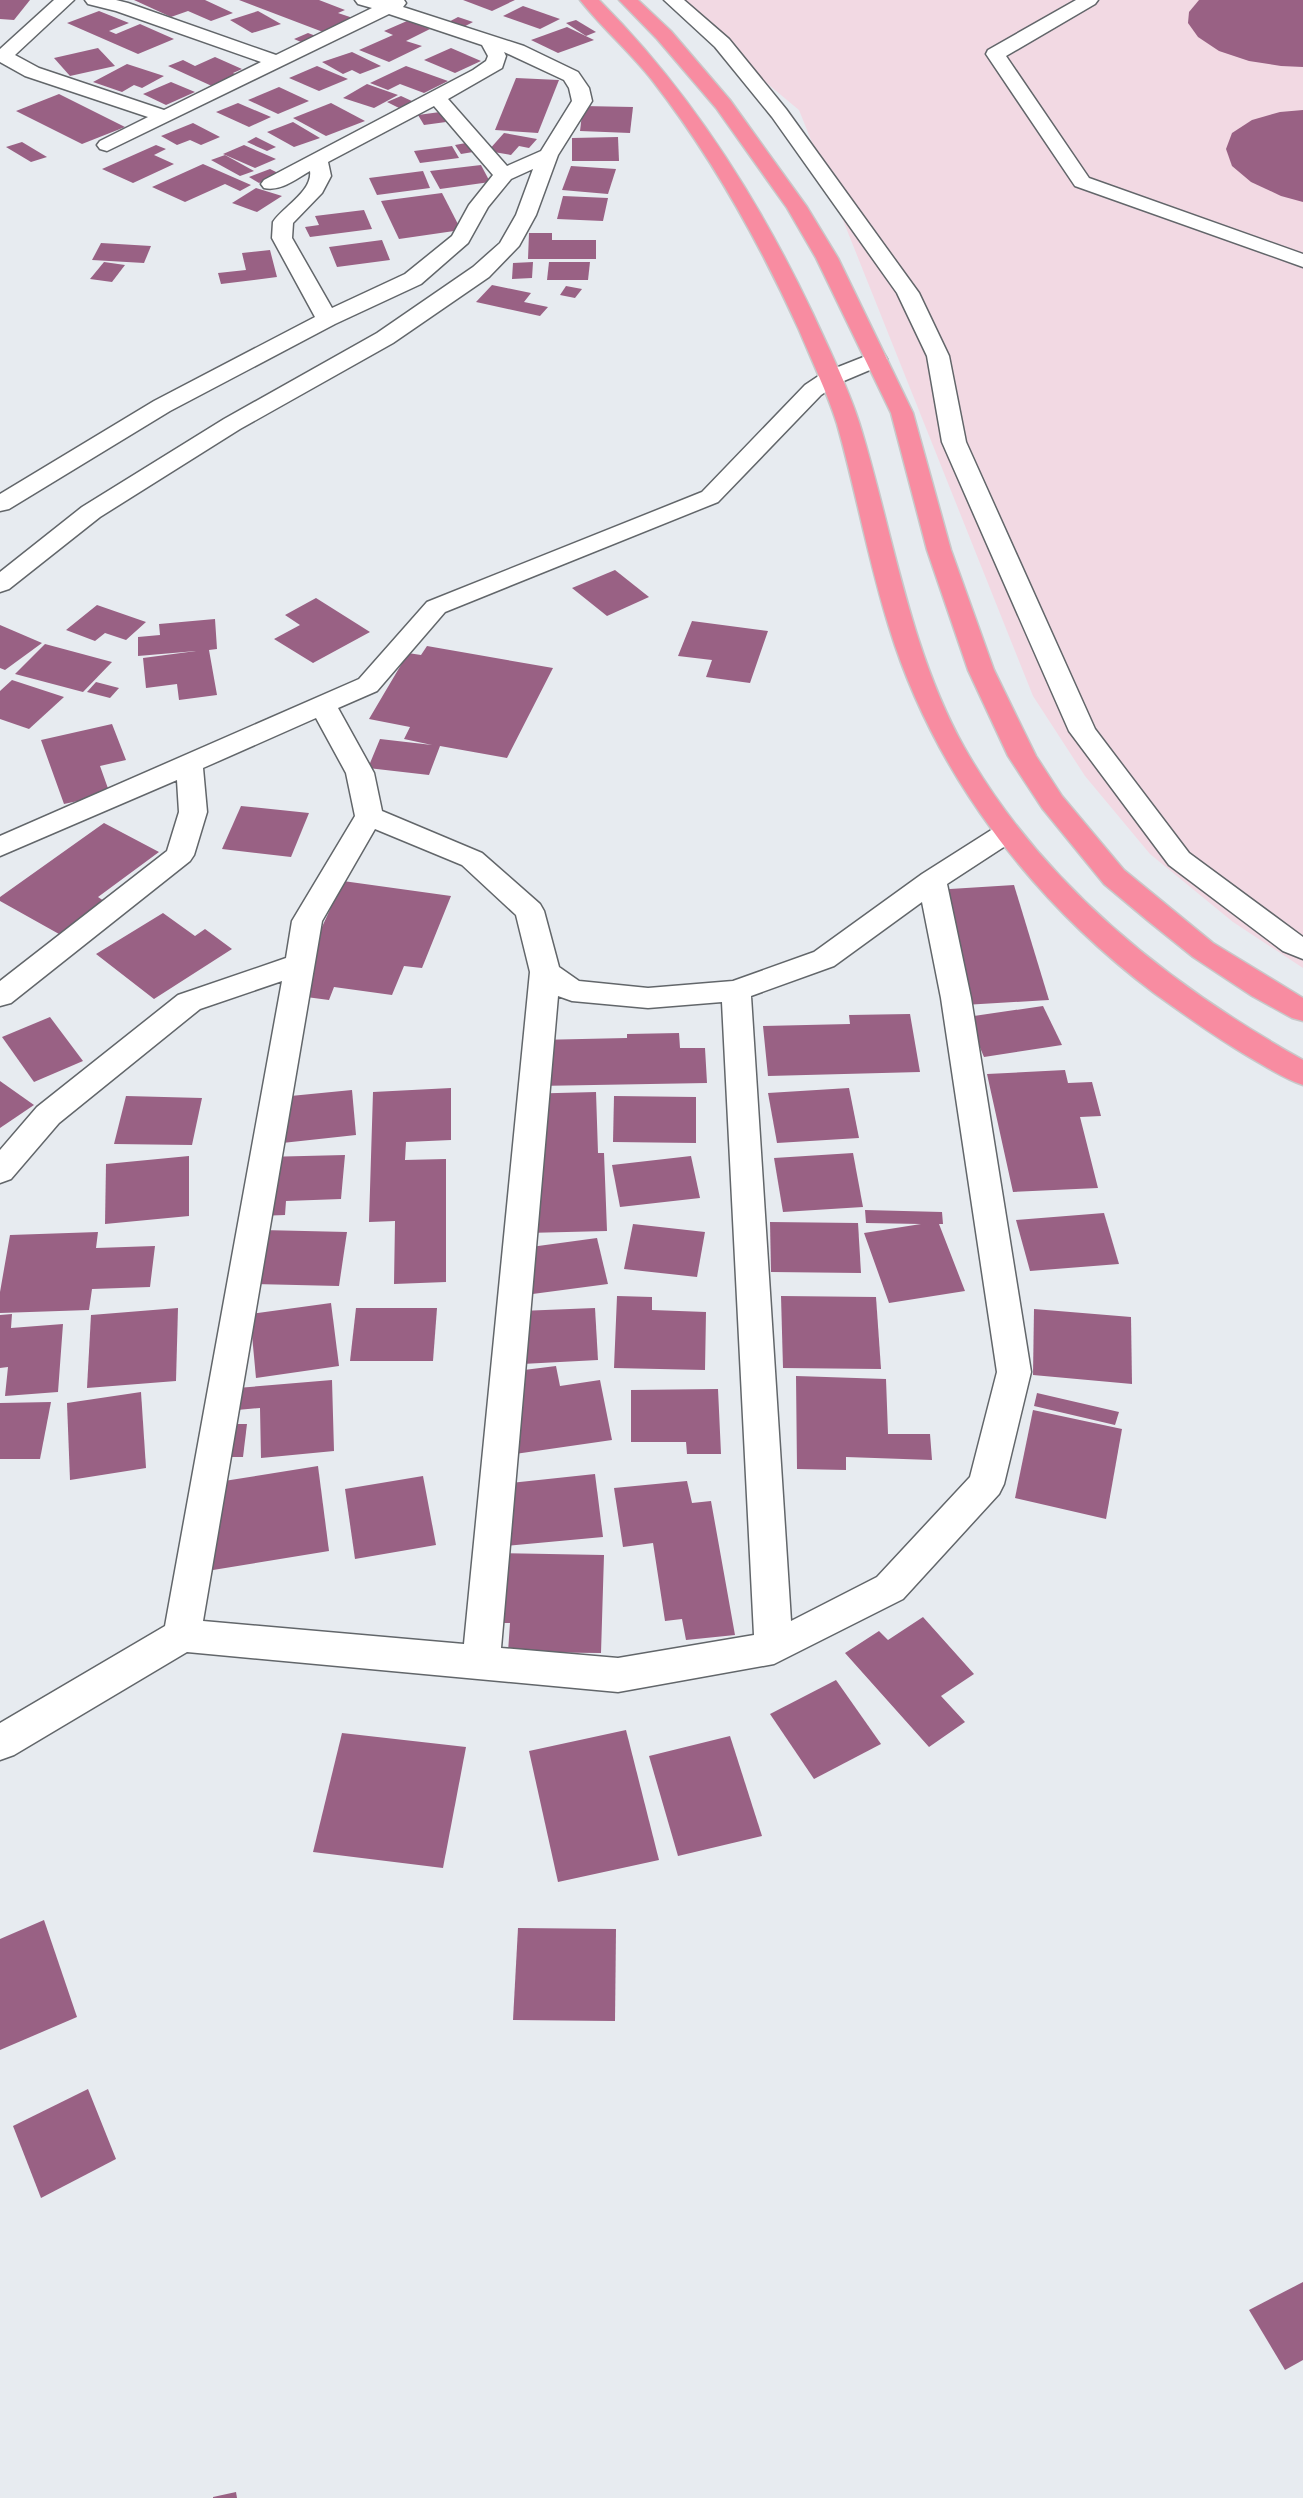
<svg xmlns="http://www.w3.org/2000/svg" width="1303" height="2498" viewBox="0 0 1303 2498" font-family="Montserrat,sans-serif">
	<style>
		.industrial { fill: #f2d9e3 }
		.building { fill: #996184 }
		.lines { fill: none; stroke-linecap: round; stroke-linejoin: round }
		.minor-casing { stroke: #62666a; stroke-width: 3 }
		.highway-casing { stroke: #c8c8c9; stroke-width: 3 }
		.minor { fill: #fff; fill-rule: evenodd }
		.highway { fill: #f88ca1; fill-rule: evenodd }
	</style>
	<rect width="100%" height="100%" fill="#e7ebf0"/>
	<polygon class="industrial" points="667,0 1303,0 1303,968 1233,922 1150,854 1085,776 1033,696 799,110"/>
	<g class="building">
		<polygon points="0,0 30,0 14,20 0,19"/>
		<polygon points="134,0 205,0 233,13 211,21 188,11 171,17"/>
		<polygon points="239,0 319,0 345,10 338,13 353,18 323,32"/>
		<polygon points="463,0 515,0 492,11"/>
		<polygon points="1199,0 1303,0 1303,67 1281,66 1249,61 1219,51 1198,37 1188,23 1189,12"/>
		<polygon points="523,6 560,19 540,29 503,16"/>
		<polygon points="99,11 129,23 109,31 116,34 140,24 174,39 138,54 67,23"/>
		<polygon points="258,11 281,24 252,33 230,20"/>
		<polygon points="458,17 473,22 456,31 441,26"/>
		<polygon points="576,20 596,32 586,36 566,23"/>
		<polygon points="407,21 430,29 406,41 422,46 389,62 359,50 393,35 384,31"/>
		<polygon points="567,27 594,40 558,53 531,40"/>
		<polygon points="308,33 321,38 308,45 294,39"/>
		<polygon points="98,48 115,66 70,76 54,58"/>
		<polygon points="451,48 481,61 455,73 424,60"/>
		<polygon points="352,52 381,66 360,74 352,70 343,74 322,62"/>
		<polygon points="215,57 242,69 233,73 239,76 214,87 168,66 183,60 195,66"/>
		<polygon points="127,64 164,76 142,88 134,85 122,92 93,82"/>
		<polygon points="317,66 348,79 319,91 289,78"/>
		<polygon points="406,66 448,81 424,93 400,84 388,90 370,83"/>
		<polygon points="516,78 559,80 538,133 495,130"/>
		<polygon points="171,82 195,92 166,105 143,94"/>
		<polygon points="367,84 398,95 374,108 343,98"/>
		<polygon points="279,87 309,101 278,114 248,100"/>
		<polygon points="59,94 125,127 82,144 16,111"/>
		<polygon points="401,96 414,102 399,108 387,102"/>
		<polygon points="238,103 271,117 249,127 216,112"/>
		<polygon points="331,103 365,121 326,136 293,118"/>
		<polygon points="583,106 633,107 630,133 580,131"/>
		<polygon points="1303,110 1303,202 1281,196 1251,182 1232,166 1226,149 1232,133 1252,120 1280,112"/>
		<polygon points="440,112 446,122 424,125 418,115"/>
		<polygon points="293,122 320,138 294,147 267,132"/>
		<polygon points="193,123 220,137 201,145 190,140 177,145 161,136"/>
		<polygon points="504,133 537,139 529,148 519,146 511,155 488,151"/>
		<polygon points="256,137 276,147 267,151 247,142"/>
		<polygon points="618,137 619,161 572,161 572,138"/>
		<polygon points="22,142 47,157 31,162 6,147"/>
		<polygon points="466,143 473,152 461,154 455,145"/>
		<polygon points="156,145 166,149 154,155 174,164 133,183 102,169"/>
		<polygon points="244,145 276,159 255,168 223,154"/>
		<polygon points="452,146 459,158 420,163 414,151"/>
		<polygon points="225,155 254,171 240,176 211,160"/>
		<polygon points="203,164 251,185 240,191 225,184 185,202 152,187"/>
		<polygon points="481,165 490,182 440,189 430,171"/>
		<polygon points="571,166 616,169 608,194 562,190"/>
		<polygon points="270,169 280,174 259,183 249,177"/>
		<polygon points="423,171 430,188 377,195 369,178"/>
		<polygon points="256,188 282,196 257,212 232,203"/>
		<polygon points="442,193 461,230 399,239 381,201"/>
		<polygon points="563,196 608,198 603,221 557,219"/>
		<polygon points="364,210 372,229 310,237 305,227 319,225 315,216"/>
		<polygon points="529,233 552,233 552,240 596,240 596,259 528,259"/>
		<polygon points="382,240 390,260 337,267 329,247"/>
		<polygon points="101,243 151,246 144,263 92,260"/>
		<polygon points="270,250 277,277 221,284 218,273 246,270 242,253"/>
		<polygon points="104,262 125,265 112,282 90,279"/>
		<polygon points="533,262 532,278 512,279 513,263"/>
		<polygon points="549,262 590,262 588,280 547,280"/>
		<polygon points="492,285 531,293 524,302 548,307 540,316 476,302"/>
		<polygon points="566,286 582,289 575,298 560,295"/>
		<polygon points="615,570 649,597 607,616 572,588"/>
		<polygon points="316,598 370,632 313,663 274,639 300,625 285,615"/>
		<polygon points="97,605 146,622 126,640 105,633 95,641 66,630"/>
		<polygon points="215,619 217,649 209,650 217,695 179,700 177,684 146,688 143,658 196,651 138,656 138,637 160,635 159,624"/>
		<polygon points="692,621 768,631 750,683 706,677 712,660 678,656"/>
		<polygon points="0,625 42,643 5,670 0,668"/>
		<polygon points="45,644 112,662 83,692 15,674"/>
		<polygon points="427,646 553,668 507,758 440,746 429,775 368,768 380,739 432,745 404,739 410,727 369,719 408,653 421,655"/>
		<polygon points="12,680 64,697 29,729 0,719 0,691"/>
		<polygon points="96,682 119,688 110,698 87,692"/>
		<polygon points="112,724 126,760 100,766 110,794 64,804 41,740"/>
		<polygon points="241,806 309,813 291,857 222,849"/>
		<polygon points="104,823 159,852 98,897 104,901 59,934 0,901 0,897"/>
		<polygon points="343,881 451,896 422,968 404,966 392,995 334,987 329,1000 291,995"/>
		<polygon points="1014,885 1049,1000 964,1005 934,890"/>
		<polygon points="163,913 195,936 205,929 232,949 154,999 96,954"/>
		<polygon points="1043,1006 1062,1045 984,1057 967,1017"/>
		<polygon points="910,1014 920,1072 768,1076 763,1026 850,1024 849,1015"/>
		<polygon points="50,1017 83,1061 34,1082 2,1037"/>
		<polygon points="679,1033 680,1048 705,1048 707,1083 537,1086 537,1040 627,1038 627,1034"/>
		<polygon points="1065,1070 1068,1083 1092,1082 1101,1116 1080,1117 1098,1188 1013,1192 987,1074"/>
		<polygon points="0,1081 34,1105 0,1128"/>
		<polygon points="451,1088 451,1140 406,1142 405,1160 446,1159 446,1282 394,1284 395,1221 369,1222 373,1092"/>
		<polygon points="849,1088 859,1138 777,1143 768,1093"/>
		<polygon points="352,1090 356,1135 273,1144 270,1098"/>
		<polygon points="596,1092 598,1153 604,1153 607,1231 526,1233 519,1094"/>
		<polygon points="126,1096 202,1098 192,1145 114,1144"/>
		<polygon points="614,1096 696,1097 696,1143 613,1142"/>
		<polygon points="853,1153 863,1207 783,1212 774,1158"/>
		<polygon points="345,1155 341,1199 286,1201 285,1215 258,1216 263,1157"/>
		<polygon points="189,1156 189,1216 105,1224 106,1164"/>
		<polygon points="691,1156 700,1198 620,1207 612,1165"/>
		<polygon points="865,1210 942,1212 943,1224 939,1224 965,1291 889,1303 864,1233 921,1224 866,1223"/>
		<polygon points="1104,1213 1119,1264 1030,1271 1016,1220"/>
		<polygon points="770,1222 858,1223 861,1273 771,1272"/>
		<polygon points="633,1224 705,1232 697,1277 624,1269"/>
		<polygon points="262,1230 347,1232 339,1286 252,1284"/>
		<polygon points="98,1232 96,1248 155,1246 150,1287 92,1289 89,1310 0,1313 0,1292 10,1235"/>
		<polygon points="597,1238 608,1284 525,1295 516,1249"/>
		<polygon points="617,1296 652,1297 652,1310 706,1312 705,1370 614,1368"/>
		<polygon points="781,1296 876,1297 881,1369 783,1368"/>
		<polygon points="331,1303 339,1366 256,1378 250,1314"/>
		<polygon points="178,1308 176,1381 87,1388 91,1315"/>
		<polygon points="356,1308 437,1308 433,1361 350,1361"/>
		<polygon points="595,1308 598,1360 522,1364 520,1311"/>
		<polygon points="1034,1309 1131,1317 1132,1384 1033,1375"/>
		<polygon points="12,1314 11,1328 63,1324 58,1392 5,1396 8,1367 0,1368 0,1315"/>
		<polygon points="556,1366 560,1386 600,1380 612,1440 515,1454 501,1373"/>
		<polygon points="796,1376 886,1379 888,1434 930,1434 932,1460 846,1457 846,1470 797,1469"/>
		<polygon points="332,1380 334,1451 261,1458 260,1408 237,1410 237,1388"/>
		<polygon points="718,1389 721,1454 687,1454 686,1442 631,1442 631,1390"/>
		<polygon points="141,1392 146,1468 70,1480 67,1403"/>
		<polygon points="1037,1393 1119,1412 1115,1425 1034,1406"/>
		<polygon points="51,1402 40,1459 0,1459 0,1403"/>
		<polygon points="1033,1410 1122,1429 1106,1519 1015,1498"/>
		<polygon points="225,1424 247,1424 243,1457 220,1457"/>
		<polygon points="318,1466 329,1551 213,1570 205,1484"/>
		<polygon points="595,1474 603,1537 506,1546 500,1484"/>
		<polygon points="423,1476 436,1545 355,1559 345,1489"/>
		<polygon points="687,1481 692,1503 711,1501 735,1635 686,1640 682,1619 665,1621 653,1543 623,1547 614,1488"/>
		<polygon points="497,1553 604,1555 601,1653 508,1652 510,1623 493,1623"/>
		<polygon points="923,1617 974,1674 941,1696 965,1722 929,1747 845,1653 879,1631 888,1640"/>
		<polygon points="836,1680 881,1744 814,1779 770,1714"/>
		<polygon points="626,1730 659,1860 558,1882 529,1751"/>
		<polygon points="342,1733 466,1747 443,1868 313,1852"/>
		<polygon points="730,1736 762,1836 678,1856 649,1756"/>
		<polygon points="44,1920 77,2017 0,2050 0,1939"/>
		<polygon points="518,1928 616,1929 615,2021 513,2020"/>
		<polygon points="88,2089 116,2159 41,2198 13,2126"/>
		<polygon points="1303,2282 1303,2360 1285,2370 1249,2310"/>
		<polygon points="236,2492 237,2498 213,2498 213,2497"/>
	</g>
	<g class="lines">
		<g class="minor-casing">
			<g id="minor">
				<path d="M 54,0 L 74,0 L 15,55 L 39,68 L 164,110 L 261,62 L 116,11 L 88,4 L 85,0 L 116,0 L 128,3 L 276,55 L 372,8 L 358,4 L 355,0 L 404,0 L 406,3 L 403,7 L 524,46 L 578,72 L 589,88 L 592,101 L 558,155 L 536,215 L 519,246 L 489,277 L 393,343 L 240,429 L 100,517 L 9,589 L 0,592 L 0,572 L 82,507 L 224,419 L 377,333 L 473,267 L 500,243 L 516,215 L 533,169 L 511,179 L 488,207 L 468,243 L 421,284 L 335,324 L 170,411 L 9,509 L 0,511 L 0,494 L 154,401 L 315,317 L 272,238 L 273,222 C 283,207 313,191 310,171 C 296,179 280,192 264,188 L 261,184 L 264,180 L 473,70 L 486,61 L 488,56 L 482,45 L 389,14 L 107,151 L 100,149 L 97,145 L 100,141 L 148,117 L 25,76 L 0,62 L 0,49 ZM 504,52 L 564,80 L 569,88 L 572,101 L 541,151 L 507,166 L 448,99 L 502,68 L 506,56 ZM 434,106 L 493,175 L 469,205 L 452,236 L 405,274 L 332,308 L 292,238 L 293,223 L 322,193 L 331,176 L 328,162 Z"/>
				<polygon points="664,0 684,0 729,39 786,109 919,293 949,356 966,442 1095,729 1189,853 1303,937 1303,959 1283,951 1169,865 1069,731 942,442 927,356 897,293 772,117 715,47"/>
				<polygon points="1076,0 1098,0 1095,4 1006,56 1089,178 1303,254 1303,267 1075,186 986,54 988,50"/>
				<path d="M 876,352 L 884,354 L 887,359 L 884,364 L 839,383 L 821,395 L 718,502 L 445,612 L 377,691 L 338,708 L 374,773 L 382,811 L 482,853 L 540,904 L 544,911 L 559,967 L 579,981 L 648,988 L 733,981 L 814,952 L 922,874 L 996,827 L 1006,824 L 1016,827 L 1020,833 L 1016,839 L 947,884 L 971,998 L 1031,1372 L 1004,1484 L 999,1494 L 903,1599 L 774,1664 L 618,1692 L 187,1652 L 14,1755 L 0,1760 L 0,1723 L 165,1626 L 282,981 L 200,1009 L 59,1123 L 11,1179 L 0,1183 L 0,1150 L 37,1107 L 178,995 L 286,958 L 292,921 L 355,816 L 346,773 L 316,718 L 203,768 L 207,812 L 194,855 L 190,861 L 11,1003 L 0,1006 L 0,981 L 167,851 L 179,812 L 177,780 L 0,856 L 0,836 L 359,679 L 427,602 L 702,492 L 805,385 L 823,373 ZM 375,829 L 462,865 L 516,915 L 530,972 L 464,1644 L 203,1621 L 322,921 ZM 922,902 L 941,998 L 997,1372 L 970,1477 L 877,1577 L 791,1621 L 751,996 L 834,966 ZM 558,996 L 572,1001 L 648,1008 L 722,1002 L 754,1635 L 618,1658 L 501,1648 Z"/>
			</g>
		</g>
		<g class="highway-casing">
			<g id="highway">
				<path d="M 580,0 L 599,0 C 690,91 758,198 813,314 C 829,349 847,385 859,422 C 893,531 908,646 964,747 C 1041,883 1169,985 1303,1060 L 1303,1085 C 1288,1080 1275,1072 1261,1064 C 1224,1043 1189,1018 1154,993 C 1032,901 934,774 889,627 C 868,560 856,491 837,424 C 827,392 812,361 799,330 C 759,242 712,157 652,80 C 630,52 602,28 580,0 Z"/>
				<polygon points="619,0 638,0 671,31 730,100 807,207 838,258 913,413 951,550 994,670 1036,756 1062,796 1124,870 1213,943 1303,998 1303,1021 1292,1018 1252,996 1193,957 1147,920 1104,884 1042,808 1008,756 968,670 927,550 891,413 816,258 787,208 716,108 657,39"/>
			</g>
		</g>
		<use href="#minor" class="minor"/>
		<use href="#highway" class="highway"/>
	</g>
</svg>
